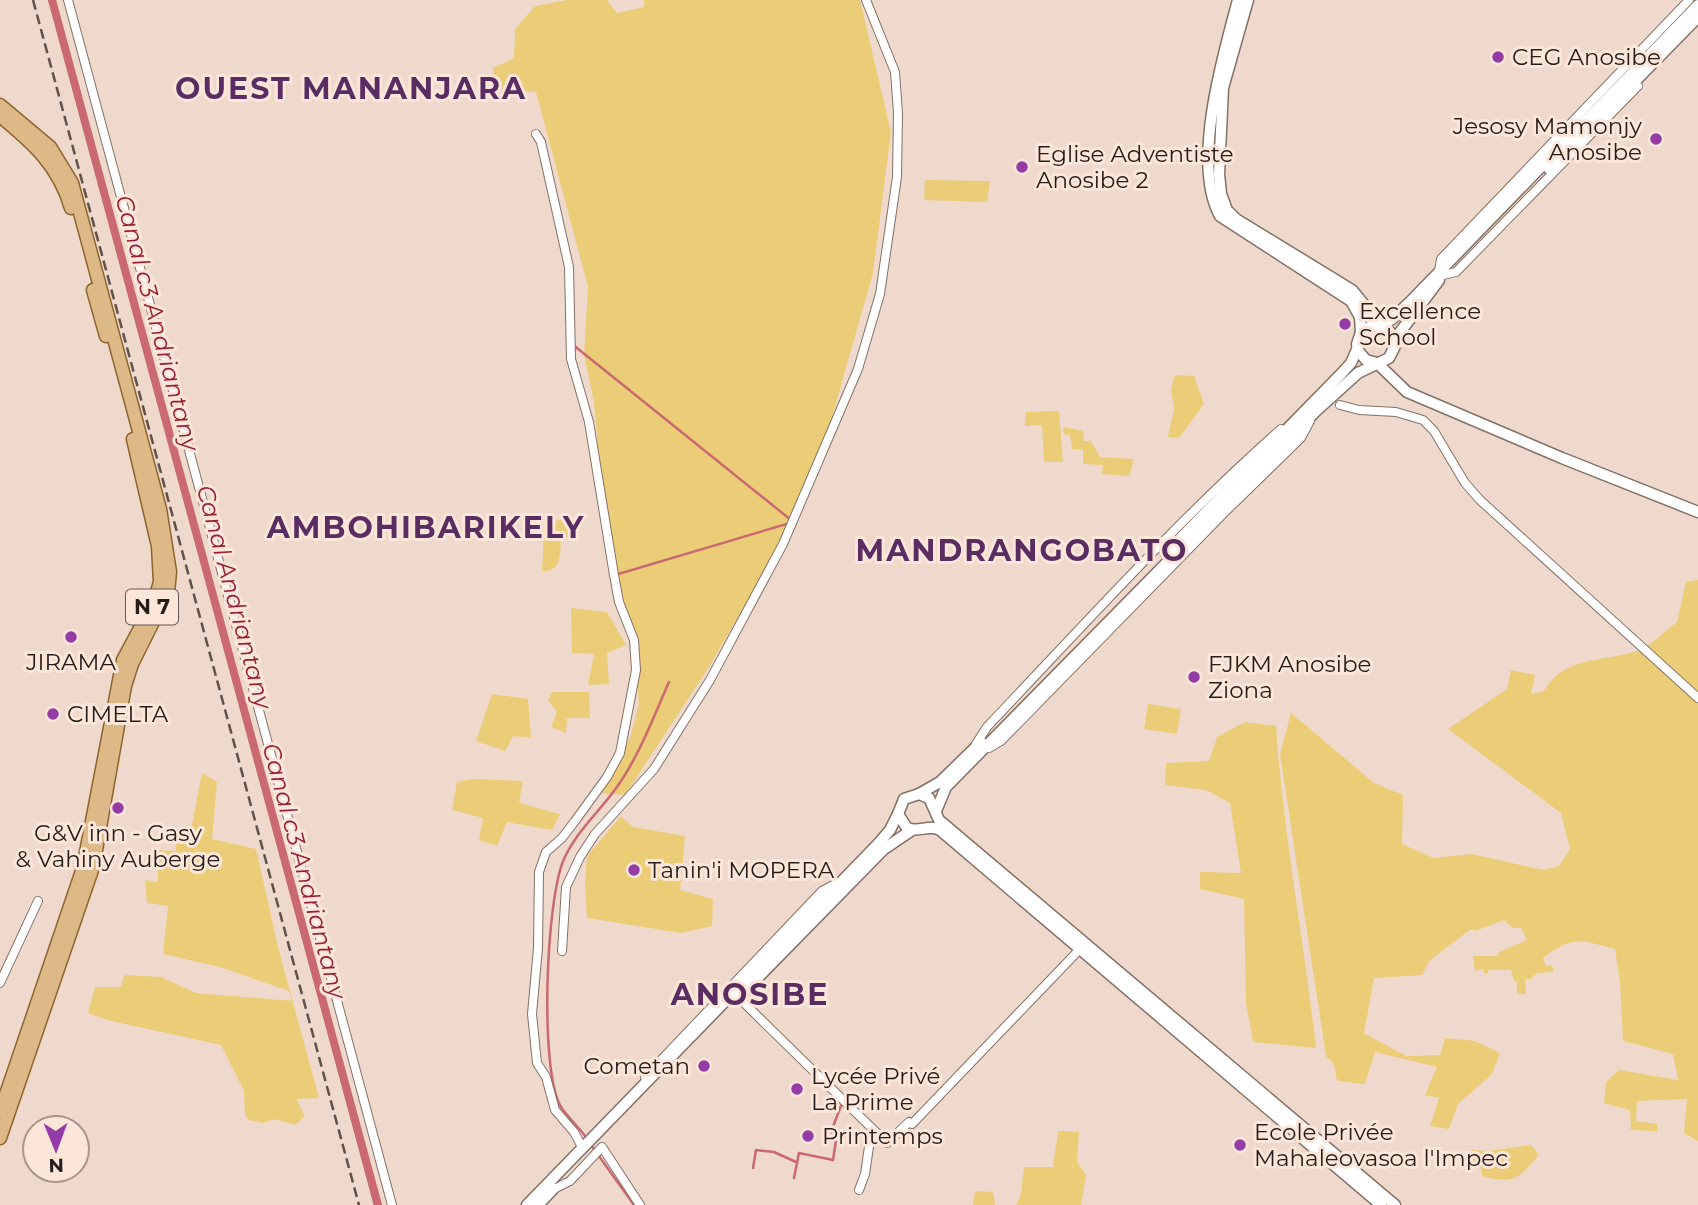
<svg xmlns="http://www.w3.org/2000/svg" width="1698" height="1205" viewBox="0 0 1698 1205" font-family="Montserrat,sans-serif">
	<style>
		.green { fill: #eccd77 }
		.lines { fill: none; stroke-linecap: round; stroke-linejoin: round }
		.stream { stroke: #ca6971; stroke-width: 2.5 }
		.canal { stroke: #ca6971; stroke-width: 8 }
		.street-casing { stroke: #847166; stroke-width: 10 }
		.secondary-casing { stroke: #847166; stroke-width: 13 }
		.primary-casing { stroke: #8e642e; stroke-width: 15 }
		.street { stroke: #fff; stroke-width: 8 }
		.secondary { stroke: #fff; stroke-width: 10 }
		.primary { stroke: #ddb988; stroke-width: 12 }
		.rail { stroke: #5e524b; stroke-width: 2.5; stroke-dasharray: 10 5; stroke-linecap: butt }
		.poi-dot { fill: #953ba6; stroke: #fce6d9; stroke-width: 2.5 }
		.labels { text-anchor: middle; stroke-width: 6; stroke-linejoin: round; paint-order: stroke }
		.shield { fill: #fce6d9; stroke: #665953; stroke-width: 2 }
		.shield-label { font-size: 21px; font-weight: bold; fill: #251d19 }
		.poi-label { font-size: 23px; fill: #251d19; stroke: #fce6d9; text-anchor: start }
		.water-label { font-size: 24px; font-style: italic; fill: #961f35; stroke: #fce6d9 }
		.district-label { font-size: 30px; font-weight: bold; letter-spacing: 2px; fill: #592d61; stroke: #fce6d9 }
	</style>
	<rect width="100%" height="100%" fill="#efd9cc"/>
	<g class="green">
		<polygon points="567,0 607,0 617,13 644,7 644,0 860,0 891,132 873,273 828,431 793,522 709,667 625,795 598,793 614,772 631,735 639,704 633,634 607,550 594,402 584,355 588,287 536,92 496,90 493,68 514,58 515,29 535,6"/>
		<polygon points="925,180 990,181 987,202 924,200"/>
		<polygon points="1175,375 1194,376 1204,404 1179,438 1168,437 1174,408 1171,389"/>
		<polygon points="1059,411 1063,462 1044,462 1042,425 1025,426 1026,412"/>
		<polygon points="1063,427 1083,431 1084,441 1091,441 1100,457 1134,459 1129,476 1102,474 1103,465 1083,464 1083,450 1072,449 1070,435 1064,434"/>
		<path d="M 564,520 L 573,524 L 575,535 L 561,538 C 560,554 562,572 542,571 L 544,529 L 549,521 Z"/>
		<path d="M 1698,580 L 1698,1141 L 1684,1133 L 1687,1099 L 1637,1101 L 1636,1121 L 1657,1124 L 1657,1131 L 1631,1130 L 1630,1110 L 1604,1103 L 1606,1082 L 1619,1070 L 1678,1080 L 1673,1054 L 1623,1041 L 1620,981 L 1615,949 C 1581,940 1572,935 1543,958 L 1546,966 L 1552,965 L 1554,971 C 1545,975 1536,969 1531,979 L 1525,979 L 1526,994 L 1517,994 L 1517,982 L 1514,981 L 1511,970 L 1489,970 L 1487,974 L 1484,973 L 1483,969 L 1475,971 L 1473,956 L 1498,956 L 1499,952 L 1527,940 L 1521,928 L 1513,928 L 1504,920 L 1475,931 L 1471,929 L 1429,961 L 1422,975 L 1374,978 L 1364,1033 L 1406,1056 L 1440,1055 L 1445,1038 L 1475,1041 L 1500,1053 L 1492,1074 L 1458,1104 L 1449,1129 L 1430,1126 L 1439,1098 L 1425,1095 L 1437,1067 L 1375,1052 L 1365,1084 L 1337,1081 L 1334,1064 L 1326,1056 L 1280,754 L 1291,713 L 1374,783 L 1403,795 L 1402,844 L 1433,858 L 1472,854 L 1543,870 L 1559,866 L 1570,849 L 1561,813 L 1448,729 L 1507,689 L 1511,670 L 1535,675 L 1531,694 L 1544,691 C 1563,656 1604,662 1637,651 C 1651,646 1665,631 1677,622 L 1686,582 Z"/>
		<polygon points="571,608 607,612 626,645 607,653 609,684 588,685 594,654 572,653"/>
		<polygon points="552,692 589,692 590,718 567,718 566,733 551,727 557,712 548,700"/>
		<polygon points="492,694 528,699 531,738 513,736 505,751 476,741"/>
		<polygon points="1148,704 1181,709 1177,734 1144,729"/>
		<path d="M 1245,722 L 1276,726 C 1283,834 1304,940 1316,1048 L 1253,1042 L 1246,1003 L 1244,899 L 1200,889 L 1200,872 L 1241,873 L 1230,803 L 1206,790 L 1165,785 L 1166,763 L 1209,761 L 1217,737 Z"/>
		<polygon points="202,773 217,782 212,839 256,849 278,947 319,1098 296,1099 305,1116 295,1125 275,1119 263,1123 249,1120 245,1115 244,1091 221,1045 107,1020 88,1013 95,987 121,987 124,975 161,977 196,993 292,1001 289,991 220,967 163,954 168,906 147,903 145,880 158,882 158,850 176,851 174,832 190,834"/>
		<polygon points="472,779 523,781 519,803 560,814 552,830 507,822 497,846 479,840 483,818 452,810 457,782"/>
		<polygon points="621,816 633,827 685,836 680,890 713,899 712,926 681,933 587,918 585,884 587,856"/>
		<polygon points="1058,1131 1079,1132 1077,1162 1086,1175 1081,1205 1016,1205 1021,1194 1024,1167 1053,1167"/>
		<path d="M 1531,1145 L 1539,1155 C 1517,1180 1517,1183 1483,1177 L 1480,1167 L 1464,1162 L 1472,1150 L 1488,1151 Z"/>
		<polygon points="975,1191 993,1192 995,1205 973,1205"/>
	</g>
	<g class="lines">
		<g class="stream">
			<polyline points="57,19 375,1205"/>
			<polyline points="572,344 791,520"/>
			<polyline points="615,575 790,523"/>
			<path d="M 588,1140 C 580,1128 568,1118 561,1107 C 539,1070 546,899 564,859 C 576,832 597,814 614,791 C 638,759 653,718 669,682"/>
			<polyline points="591,1145 634,1205"/>
			<polyline points="753,1168 756,1150 774,1152 796,1162"/>
			<polyline points="794,1178 799,1153 833,1160 837,1134 831,1132 842,1103"/>
		</g>
		<polyline class="canal" points="52,0 378,1205"/>
		<g class="street-casing">
			<g id="street">
				<polyline points="68,0 392,1205"/>
				<polyline points="536,134 541,142 569,267 571,359 589,422 614,575 619,602 634,640 636,670 620,753 607,777 575,821 562,838 546,852 539,872 538,948 532,1014 537,1063 546,1077 555,1110 574,1132 581,1145"/>
				<polyline points="1439,271 1441,259 1689,0"/>
				<polyline points="1443,275 1456,272 1638,86"/>
				<polyline points="1340,405 1359,410 1396,412 1423,420 1434,431 1465,483 1480,500 1698,698"/>
				<path d="M 976,744 L 987,727 C 1083,626 1177,521 1281,429"/>
				<polyline points="989,748 1001,741 1225,512 1301,438 1310,421"/>
				<polyline points="562,951 566,887 580,857 595,834 654,769 710,680 783,544 858,369 880,294 897,177 898,113 895,72 866,0"/>
				<polyline points="0,983 38,901"/>
				<polyline points="741,1000 887,1143 909,1122 912,1124 1080,949"/>
				<polyline points="645,1077 822,891 837,883"/>
				<polyline points="552,1190 570,1181 602,1147 640,1205"/>
				<polyline points="859,1190 865,1174 870,1140 877,1133"/>
			</g>
		</g>
		<g class="secondary-casing">
			<g id="secondary">
				<path d="M 1238,0 C 1223,56 1191,164 1220,216 L 1351,301 L 1360,317 L 1361,332 L 1357,344 L 1359,352 L 1366,360 L 1377,363 L 1407,392 L 1562,458 L 1698,512"/>
				<polyline points="1248,0 1223,88 1219,174 1221,194 1227,210 1236,219 1352,290 1375,318 1377,325"/>
				<polyline points="1549,169 1698,17"/>
				<polyline points="1381,325 1392,319 1411,301 1698,5"/>
				<polyline points="1395,339 1439,280"/>
				<polyline points="1166,553 1341,374 1351,363 1358,347"/>
				<polyline points="919,794 940,782 981,742"/>
				<polyline points="936,811 946,787 1316,411 1358,373 1389,358 1395,346 1395,339 1387,328 1371,326 1361,332"/>
				<polyline points="735,1001 884,849 912,830"/>
				<polyline points="527,1205 878,844 890,830 898,814"/>
				<polyline points="538,1205 553,1189"/>
				<path d="M 1381,1205 L 940,830 C 929,824 919,833 907,828 L 898,814 L 904,799 L 919,794 L 929,798 L 939,820 L 1395,1205"/>
			</g>
		</g>
		<g class="primary-casing">
			<g id="primary">
				<polyline points="0,105 50,147 72,183 160,509 170,572 168,592 132,664 125,686 93,867 0,1138"/>
				<path d="M 0,116 C 33,143 59,166 71,208"/>
				<polyline points="93,290 106,336"/>
				<polyline points="0,1112 83,868 123,660 154,602 160,582 158,546 133,439"/>
			</g>
		</g>
		<use href="#street" class="street"/>
		<use href="#secondary" class="secondary"/>
		<use href="#primary" class="primary"/>
		<polyline class="rail" points="33,0 359,1205"/>
	</g>
	<g class="poi-dot">
		<circle cx="1498" cy="57" r="7"/>
		<circle cx="1656" cy="139" r="7"/>
		<circle cx="1022" cy="167" r="7"/>
		<circle cx="1345" cy="324" r="7"/>
		<circle cx="71" cy="637" r="7"/>
		<circle cx="1194" cy="677" r="7"/>
		<circle cx="53" cy="714" r="7"/>
		<circle cx="118" cy="808" r="7"/>
		<circle cx="634" cy="870" r="7"/>
		<circle cx="704" cy="1066" r="7"/>
		<circle cx="797" cy="1089" r="7"/>
		<circle cx="808" cy="1136" r="7"/>
		<circle cx="1240" cy="1145" r="7"/>
	</g>
	<g class="labels">
		<rect class="shield" x="126" y="589.5" width="52" height="35" rx="5"/>
		<g class="shield-label">
			<text x="152" y="614">N 7</text>
		</g>
		<g class="poi-label">
			<text x="1512" y="65">CEG Anosibe</text>
			<text x="1642" y="134" text-anchor="end">Jesosy Mamonjy<tspan x="1642" dy="26">Anosibe</tspan></text>
			<text x="1036" y="162">Eglise Adventiste<tspan x="1036" dy="26">Anosibe 2</tspan></text>
			<text x="1359" y="319">Excellence<tspan x="1359" dy="26">School</tspan></text>
			<text x="71" y="670" text-anchor="middle">JIRAMA</text>
			<text x="1208" y="672">FJKM Anosibe<tspan x="1208" dy="26">Ziona</tspan></text>
			<text x="67" y="722">CIMELTA</text>
			<text x="118" y="841" text-anchor="middle">G&amp;V inn - Gasy<tspan x="118" dy="26">&amp; Vahiny Auberge</tspan></text>
			<text x="648" y="878">Tanin'i MOPERA</text>
			<text x="690" y="1074" text-anchor="end">Cometan</text>
			<text x="811" y="1084">Lycée Privé<tspan x="811" dy="26">La Prime</tspan></text>
			<text x="1254" y="1140">Ecole Privée<tspan x="1254" dy="26">Mahaleovasoa l'Impec</tspan></text>
			<text x="822" y="1144">Printemps</text>
		</g>
		<g class="water-label">
			<text transform="translate(157 323) rotate(75)" y="8">Canal c3 Andriantany</text>
			<text transform="translate(234 597) rotate(75)" y="8">Canal Andriantany</text>
			<text transform="translate(304 871) rotate(75)" y="8">Canal c3 Andriantany</text>
		</g>
		<g class="district-label">
			<text x="351" y="99">OUEST MANANJARA</text>
			<text x="426" y="538">AMBOHIBARIKELY</text>
			<text x="1022" y="561">MANDRANGOBATO</text>
			<text x="750" y="1005">ANOSIBE</text>
		</g>
	</g>
	<g transform="translate(56 1149) rotate(179)"><circle r="33" fill="#fce6d9" stroke="#a6968c" stroke-width="2"/>
	<path d="M0-5L12 26L0 18L-12 26Z" fill="#953ba6"/>
	<text y="-10" font-size="19" font-weight="bold" text-anchor="middle" fill="#251d19">N</text>
	</g>
</svg>
